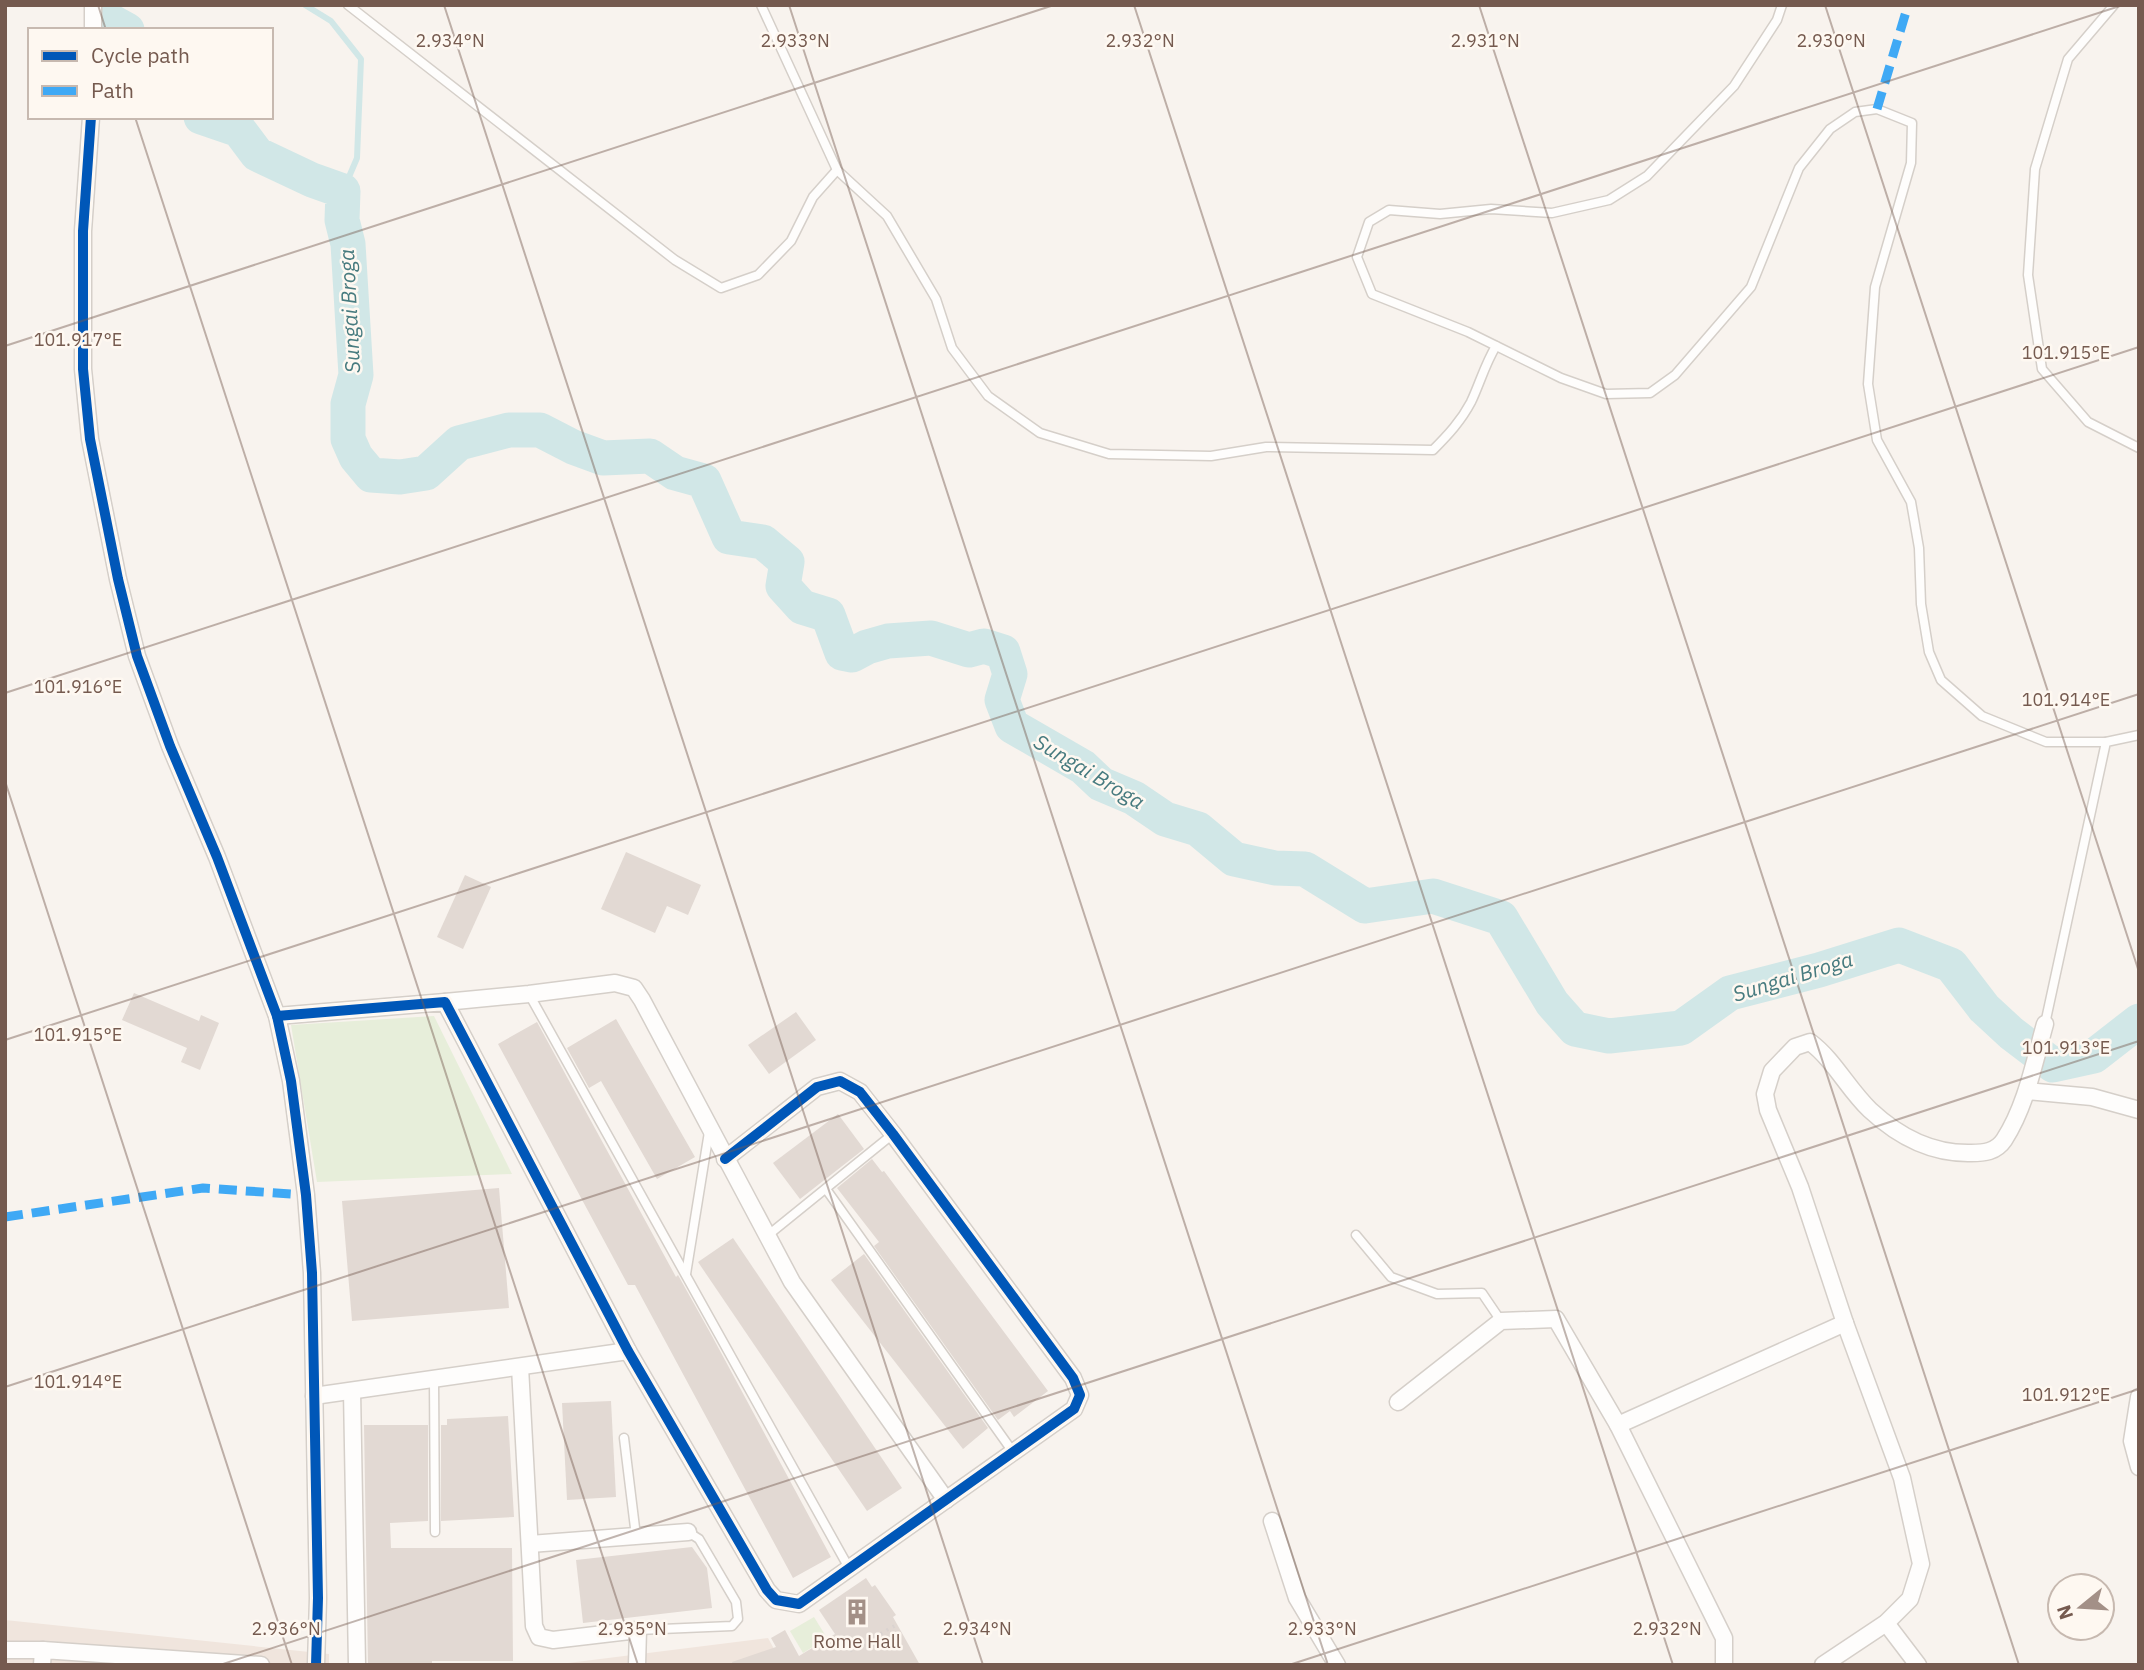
<svg xmlns="http://www.w3.org/2000/svg" width="2144" height="1670" viewBox="0 0 2144 1670" font-family="'IBM Plex Sans',sans-serif">
	<style>
		.residential { fill: #f0e5dd }
		.green { fill: #e7eeda }
		.lines { fill: none; stroke-linecap: round; stroke-linejoin: round }
		.stream { stroke: #d1e7e7; stroke-width: 6 }
		.river { stroke: #d1e7e7; stroke-width: 35 }
		.building { fill: #e2d9d3 }
		.service-casing { stroke: #d5cfc9; stroke-width: 11 }
		.minor-casing { stroke: #d5cfc9; stroke-width: 19 }
		.path { stroke: #dad3d0; stroke-width: 3.5; stroke-dasharray: 2 5; stroke-linecap: butt }
		.service { stroke: #fefdfc; stroke-width: 8 }
		.minor { stroke: #fefdfc; stroke-width: 16 }
		.quiet { stroke: #3fa9f5; stroke-width: 9; stroke-dasharray: 18 9; stroke-linecap: butt }
		.cycleway-casing { stroke: #fef8f1; stroke-width: 15 }
		.cycleway { stroke: #0057b8; stroke-width: 10 }
		.ticks { fill: none; stroke: #755a4f; stroke-width: 2; stroke-opacity: 0.45 }
		.labels { text-anchor: middle; stroke-width: 5; stroke-linejoin: round; paint-order: stroke }
		.poi-label { font-size: 19px; fill: #755a4f; stroke: #fef8f1 }
		.water-label { font-size: 21px; font-style: italic; fill: #477b7f; stroke: #fef8f1 }
		.ticks-label { font-size: 18px; text-anchor: middle; fill: #755a4f; stroke: #fef8f1; stroke-width: 5; stroke-linejoin: round; paint-order: stroke }
	</style>
	<rect width="100%" height="100%" fill="#f8f3ee"/>
	<g class="residential">
		<polygon points="5,1620 329,1654 329,1665 5,1665"/>
		<polygon points="768,1638 783,1665 552,1665"/>
	</g>
	<g class="green">
		<polygon points="434,1016 512,1174 317,1182 291,1025"/>
		<polygon points="814,1617 827,1638 803,1653 790,1631"/>
	</g>
	<g class="lines">
		<polyline class="stream" points="305,5 331,21 361,59 357,158 343,191"/>
		<g class="river">
			<polyline points="107,19 127,30"/>
			<polyline points="201,117 239,130 257,154 312,180 343,191 342,220 348,244 356,375 348,404 348,439 356,457 371,475 400,477 426,473 459,443 509,430 540,430 573,447 603,458 650,456 675,473 704,481 729,537 763,542 787,562 783,586 802,607 828,615 842,653 852,655 867,647 888,641 931,638 969,650 984,646 1003,652 1010,674 1002,700 1012,726 1083,767 1101,784 1134,798 1165,819 1198,829 1234,859 1275,868 1305,869 1365,906 1433,896 1501,918 1552,1003 1575,1029 1609,1036 1681,1028 1730,993 1819,970 1899,945 1951,965 1984,1008 2011,1033 2053,1065 2094,1056 2139,1021"/>
		</g>
	</g>
	<g class="building">
		<polygon points="626,852 701,885 688,915 667,906 655,933 601,909"/>
		<polygon points="465,875 491,887 463,949 437,937"/>
		<polygon points="134,993 199,1021 201,1015 219,1023 200,1070 181,1062 187,1048 122,1020"/>
		<polygon points="796,1012 816,1040 769,1074 748,1045"/>
		<polygon points="616,1019 695,1157 657,1179 601,1081 589,1088 567,1048"/>
		<polygon points="537,1022 676,1277 678,1275 712,1336 831,1557 793,1578 635,1285 628,1285 498,1044"/>
		<polygon points="838,1114 864,1149 800,1199 773,1163"/>
		<polygon points="872,1159 882,1172 884,1171 1048,1391 1014,1417 1010,1411 998,1420 874,1246 879,1242 837,1188"/>
		<polygon points="499,1188 509,1308 352,1321 342,1201"/>
		<polygon points="733,1238 902,1488 867,1511 698,1262"/>
		<polygon points="864,1254 988,1428 963,1449 831,1280"/>
		<polygon points="611,1401 616,1497 567,1500 562,1403"/>
		<polygon points="508,1416 514,1517 441,1521 441,1425 447,1425 447,1419"/>
		<polygon points="364,1425 428,1425 428,1521 390,1523 391,1548 512,1548 513,1661 432,1661 432,1665 368,1665"/>
		<polygon points="692,1547 707,1568 712,1608 583,1623 576,1560"/>
		<polygon points="866,1578 872,1587 875,1585 896,1615 893,1617 920,1665 733,1665 732,1662 776,1647 771,1638 785,1630 799,1656 835,1634 819,1610"/>
	</g>
	<g class="lines">
		<g class="service-casing">
			<g id="service">
				<polyline points="348,5 675,260 721,288 758,275 791,241 813,197 837,170"/>
				<path d="M 761,5 L 837,170 L 887,216 L 936,299 L 952,348 L 988,396 L 1040,433 L 1109,454 L 1211,456 L 1266,447 L 1433,450 C 1448,435 1461,421 1471,402 C 1480,383 1485,364 1496,346"/>
				<polyline points="1782,5 1777,20 1734,86 1647,176 1609,200 1552,213 1491,209 1440,214 1389,210 1369,222 1357,257 1372,294 1468,332 1561,378 1606,394 1650,393 1675,375 1751,287 1799,168 1830,129 1855,112 1877,109 1912,123 1911,163 1875,287 1868,384 1877,440 1911,502 1919,548 1921,604 1929,652 1941,680 1982,716 2046,742 2106,742"/>
				<polyline points="2114,5 2068,59 2035,169 2028,275 2042,369 2088,422 2139,448"/>
				<polyline points="529,994 849,1568"/>
				<polyline points="2045,1024 2106,742 2139,735"/>
				<polyline points="826,1189 1013,1452"/>
				<polyline points="1356,1235 1391,1277 1437,1294 1482,1293 1501,1321"/>
				<polyline points="767,1236 893,1134"/>
				<polyline points="686,1274 709,1132"/>
				<polyline points="434,1379 435,1532"/>
				<polyline points="624,1438 636,1536"/>
				<polyline points="638,1630 732,1626 738,1619 736,1602 699,1539 688,1532"/>
			</g>
		</g>
		<g class="minor-casing">
			<g id="minor">
				<polyline points="93,30 93,5"/>
				<polyline points="91,117 83,231 83,369 90,439 118,579 137,656 170,746 217,857 277,1016 291,1081 306,1195 312,1273 318,1598 316,1665"/>
				<polyline points="445,1002 529,994 615,983 634,988 642,1000 792,1282 946,1500"/>
				<polyline points="277,1016 445,1002 628,1351 767,1590 776,1600 799,1604 1074,1409 1080,1395 1073,1378 893,1134 860,1092 840,1081 817,1087 725,1159"/>
				<polyline points="2027,1091 2092,1097 2139,1110"/>
				<polyline points="520,1367 534,1626 539,1637 553,1640 638,1630 637,1665"/>
				<polyline points="352,1391 357,1665"/>
				<polyline points="314,1396 628,1351"/>
				<polyline points="2139,1397 2132,1441 2139,1467"/>
				<polyline points="1398,1402 1501,1321 1556,1319 1618,1425 1724,1638 1724,1665"/>
				<polyline points="1618,1425 1845,1323"/>
				<polyline points="1272,1521 1297,1598 1337,1665"/>
				<polyline points="530,1544 688,1532"/>
				<polyline points="1886,1623 1918,1665"/>
				<polyline points="5,1650 43,1650"/>
				<polyline points="42,1665 43,1650 261,1665"/>
				<path d="M 1823,1665 L 1886,1623 L 1910,1599 L 1921,1564 L 1902,1478 L 1845,1323 L 1800,1187 L 1768,1110 L 1765,1094 L 1772,1071 L 1795,1047 L 1810,1042 C 1834,1060 1848,1089 1870,1110 C 1899,1137 1932,1154 1971,1153 C 1984,1153 1996,1152 2004,1140 C 2026,1106 2034,1063 2045,1024"/>
			</g>
		</g>
		<polyline class="path" points="850,1651 896,1625"/>
		<use href="#service" class="service"/>
		<use href="#minor" class="minor"/>
		<g class="quiet">
			<polyline points="1877,109 1908,5"/>
			<polyline points="5,1217 203,1188 306,1195"/>
		</g>
		<g class="cycleway-casing">
			<g id="cycleway">
				<polyline points="91,117 83,231 83,369 90,439 118,579 137,656 170,746 217,857 277,1016 291,1081 306,1195 312,1273 318,1598 316,1665"/>
				<polyline points="277,1016 445,1002 628,1351 767,1590 776,1600 799,1604 1074,1409 1080,1395 1073,1378 893,1134 860,1092 840,1081 817,1087 725,1159"/>
			</g>
		</g>
		<use href="#cycleway" class="cycleway"/>
	</g>
	<path class="ticks" d="M 98,5 L 106,30M 444,5 L 983,1665M 789,5 L 1328,1665M 1134,5 L 1673,1665M 1479,5 L 2019,1665M 1825,5 L 2139,972M 135,117 L 638,1665M 5,346 L 1054,5M 5,693 L 2123,5M 5,781 L 292,1665M 5,1040 L 2139,347M 5,1387 L 2139,694M 220,1665 L 2139,1041M 1289,1665 L 2139,1389"/>
	<defs>
		<g id="building-bare" transform="scale(2.1)"><path d="M-4-6H4V6H1V3H-1V6H-4ZM-2.5-4.3h1.7v1.8h-1.7ZM.8-4.3h1.7v1.8H.8ZM-2.5-1h1.7V.8h-1.7ZM.8-1h1.7V.8H.8Z" fill="#a39087" stroke="#fef8f1" stroke-width="2.5" paint-order="stroke"/></g>
	</defs>
	<g fill-rule="evenodd">
		<use href="#building-bare" x="857" y="1612"/>
	</g>
	<g class="labels">
		<g class="poi-label">
			<text x="857" y="1648">Rome Hall</text>
		</g>
		<g class="water-label">
			<text transform="translate(350 311) rotate(-93)" y="7">Sungai Broga</text>
			<text transform="translate(1089 772) rotate(31)" y="7">Sungai Broga</text>
			<text transform="translate(1793 977) rotate(-17)" y="7">Sungai Broga</text>
		</g>
	</g>
	<g class="ticks-label">
		<text x="450" y="47">2.934°N</text>
		<text x="795" y="47">2.933°N</text>
		<text x="1140" y="47">2.932°N</text>
		<text x="1485" y="47">2.931°N</text>
		<text x="1831" y="47">2.930°N</text>
		<text x="78" y="346">101.917°E</text>
		<text x="2066" y="359">101.915°E</text>
		<text x="78" y="693">101.916°E</text>
		<text x="2066" y="706">101.914°E</text>
		<text x="78" y="1041">101.915°E</text>
		<text x="2066" y="1054">101.913°E</text>
		<text x="78" y="1388">101.914°E</text>
		<text x="2066" y="1401">101.912°E</text>
		<text x="286" y="1635">2.936°N</text>
		<text x="632" y="1635">2.935°N</text>
		<text x="977" y="1635">2.934°N</text>
		<text x="1322" y="1635">2.933°N</text>
		<text x="1667" y="1635">2.932°N</text>
	</g>
	<rect width="2144" height="1670" fill="none" stroke="#755a4f" stroke-width="14"/>
	<rect x="28" y="28" width="245" height="91" fill="#fef8f1" stroke="#c7b9b0" stroke-width="2"/>
	<rect x="42" y="51" width="35" height="10" fill="#0057b8" stroke="#c7b9b0" stroke-width="2"/>
	<text x="91" y="63" font-size="21" fill="#755a4f">Cycle path</text>
	<rect x="42" y="86" width="35" height="10" fill="#3fa9f5" stroke="#c7b9b0" stroke-width="2"/>
	<text x="91" y="98" font-size="21" fill="#755a4f">Path</text>
	<g transform="translate(2081 1607) rotate(252)"><circle r="33" fill="#fef8f1" stroke="#c7b9b0" stroke-width="2"/>
	<path d="M0-5L12 26L0 18L-12 26Z" fill="#a39087"/>
	<text y="-10" font-size="19" font-weight="bold" text-anchor="middle" fill="#755a4f">N</text>
	</g>
</svg>
